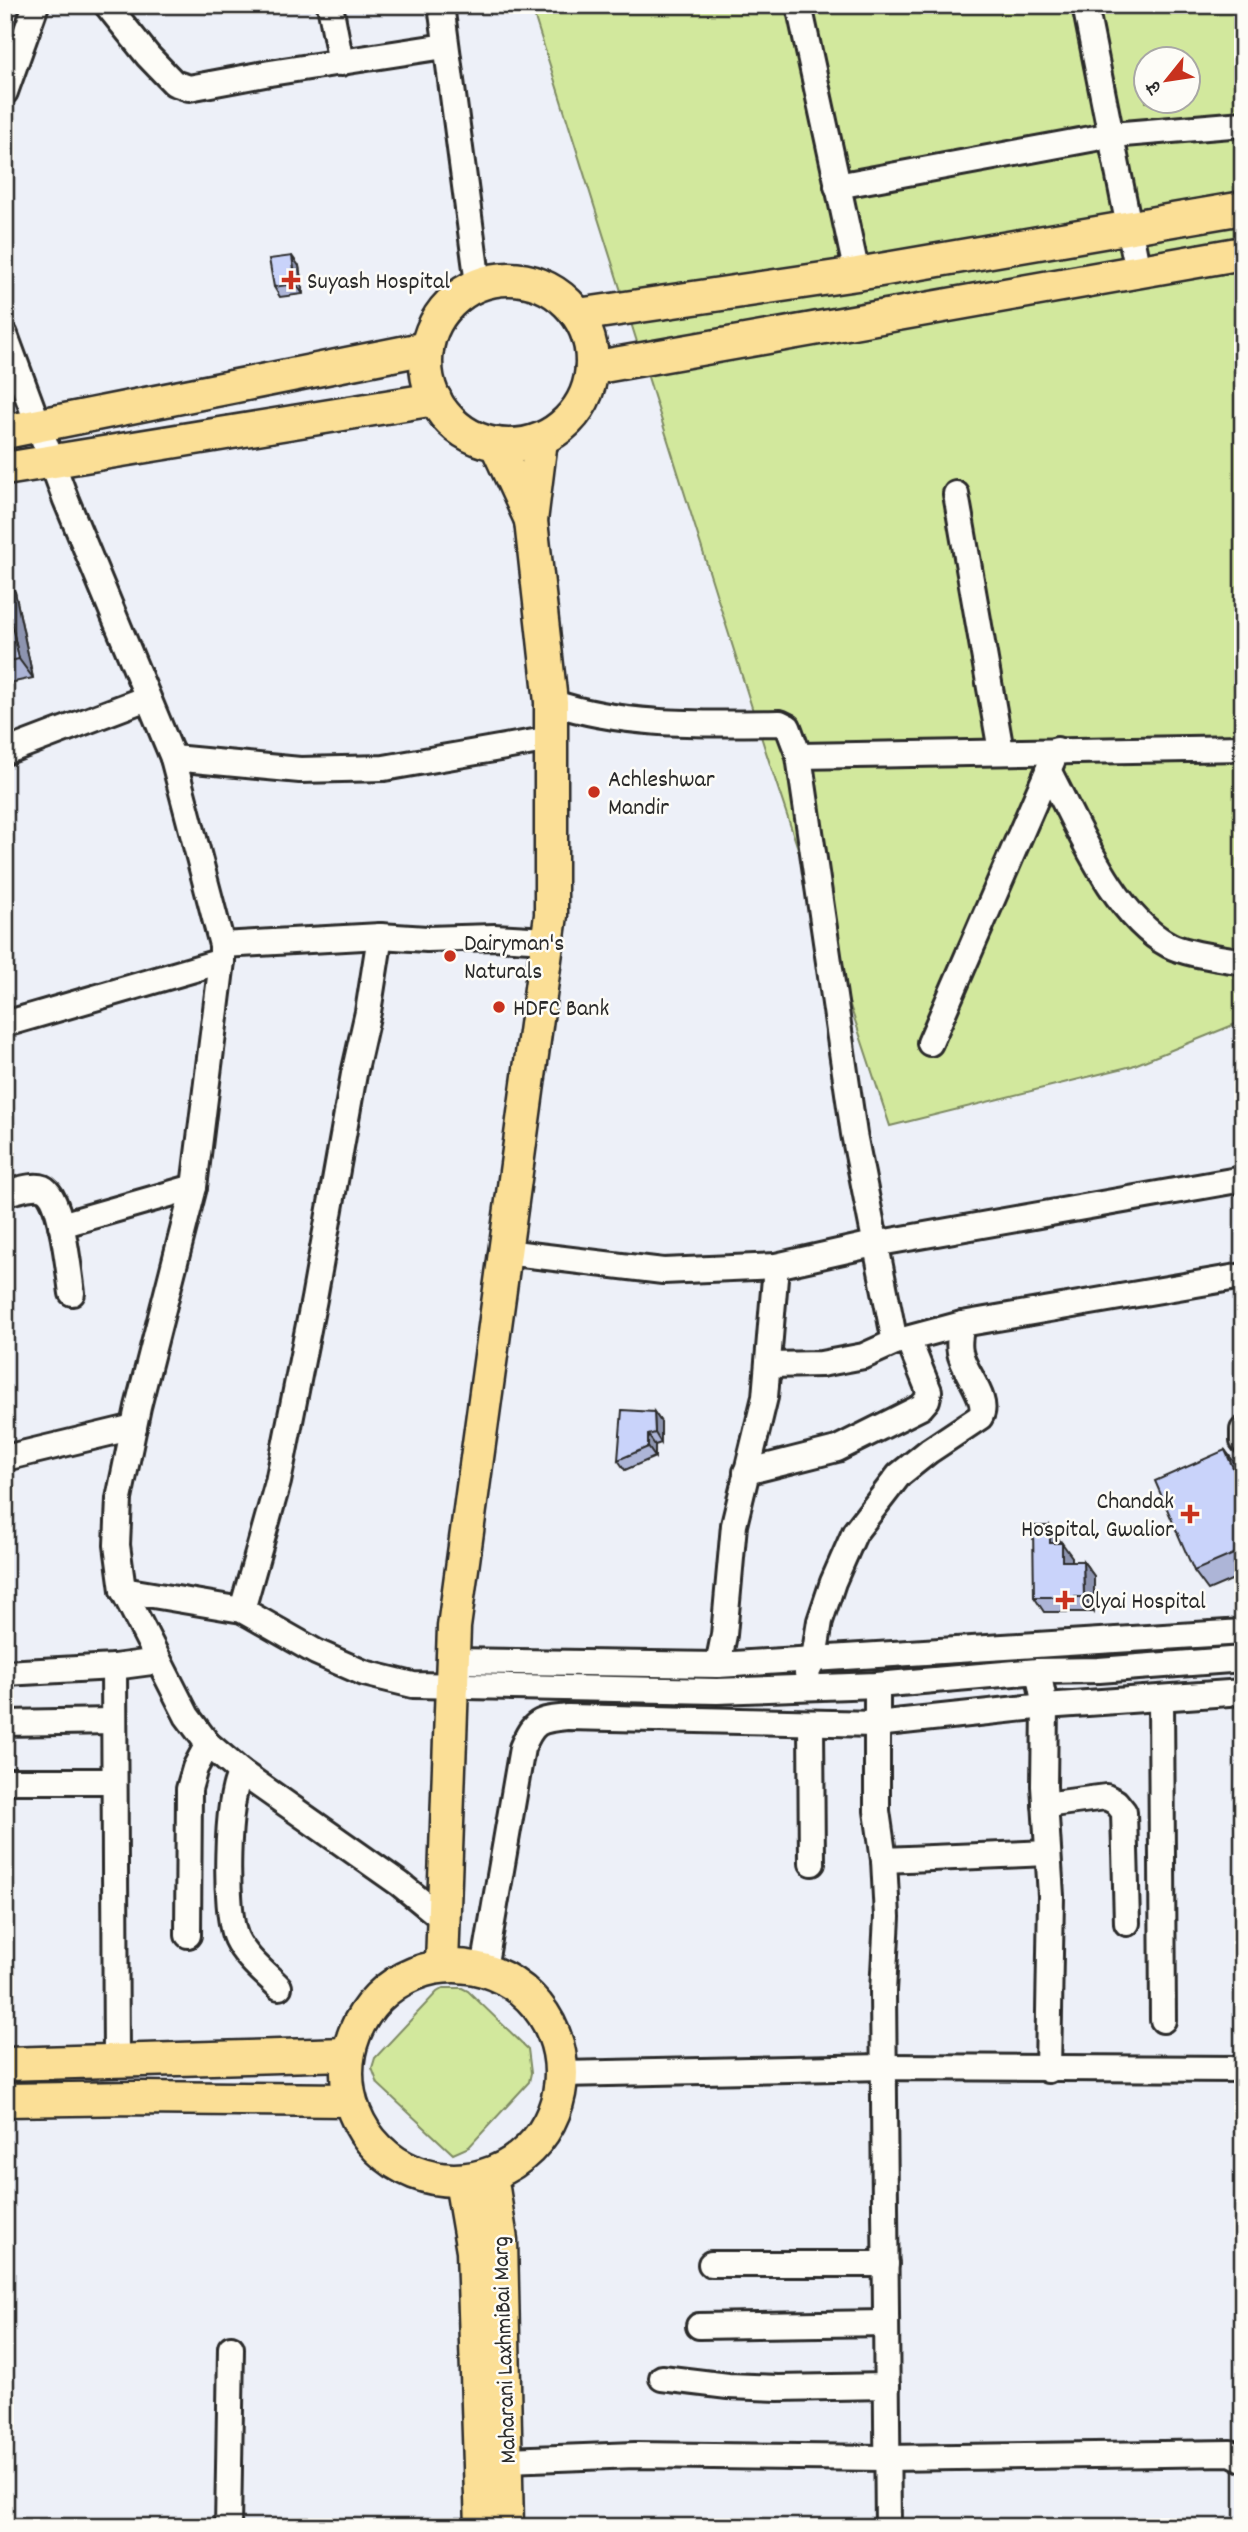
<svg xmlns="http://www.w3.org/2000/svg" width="1248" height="2532" viewBox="0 0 1248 2532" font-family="Dekko,'Playpen Sans Deva',sans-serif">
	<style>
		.green { fill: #d2e89d; stroke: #7e8a64; stroke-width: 2; fill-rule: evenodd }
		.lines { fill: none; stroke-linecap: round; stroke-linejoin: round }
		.minor-casing { stroke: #2b2b2b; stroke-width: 30 }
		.major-casing { stroke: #2b2b2b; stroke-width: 37 }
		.minor { stroke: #fdfcf7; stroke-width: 24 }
		.major { stroke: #fbdf96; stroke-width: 32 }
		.wall { fill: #adb5d7; stroke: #2b2b2b; stroke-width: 2 }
		.shaded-wall { fill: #8d94af; stroke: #2b2b2b; stroke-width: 2 }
		.building { fill: #c9d3fa; stroke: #2b2b2b; stroke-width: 2 }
		.poi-dot { fill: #c8321e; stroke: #fdfcf7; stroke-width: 2.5 }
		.labels { text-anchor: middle; stroke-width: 5; stroke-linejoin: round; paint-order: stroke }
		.poi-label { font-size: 24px; fill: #2b2b2b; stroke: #fdfcf7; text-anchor: start }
		.street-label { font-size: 24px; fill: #2b2b2b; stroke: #fdfcf7 }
	</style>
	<rect width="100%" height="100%" fill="#edf0f8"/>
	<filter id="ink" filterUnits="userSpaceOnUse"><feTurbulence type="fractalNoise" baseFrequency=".0143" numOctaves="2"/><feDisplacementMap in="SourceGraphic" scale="14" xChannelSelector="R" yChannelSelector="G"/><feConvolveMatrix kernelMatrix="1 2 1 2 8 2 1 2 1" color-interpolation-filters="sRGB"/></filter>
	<g filter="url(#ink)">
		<g class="green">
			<path d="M 531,5 L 1243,5 L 1243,1021 L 1132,1066 L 890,1126 L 765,749 ZM 1146,60 L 1188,60 L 1188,102 L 1146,102 Z"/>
			<polygon points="444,1988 462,1988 468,1991 528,2049 531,2073 529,2082 469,2147 453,2154 378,2084 372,2068 375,2058 437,1992"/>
		</g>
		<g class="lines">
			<g class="minor-casing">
				<g id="minor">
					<polyline points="107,5 148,56 174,83 189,88 270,73 445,46"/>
					<polyline points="330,5 341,63"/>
					<polyline points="441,5 478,284"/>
					<polyline points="799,5 857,274"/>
					<polyline points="1085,5 1138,272"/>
					<polyline points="5,92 36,5"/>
					<polyline points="837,186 1112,135 1243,124"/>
					<polyline points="5,335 66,500 173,758 222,945 222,961 194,1187 138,1407 119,1499 117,1545 123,1590 187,1716 208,1744 241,1772 400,1884 443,1919"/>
					<polyline points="956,494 1001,751"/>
					<path d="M 551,702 C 625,727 703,724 780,723 L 788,727 L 799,756 L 854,1134 L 895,1342"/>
					<polyline points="5,752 147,698"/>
					<polyline points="799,756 1243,748"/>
					<polyline points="173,758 300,770 384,768 551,739"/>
					<path d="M 1048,770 C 1078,826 1113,915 1169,945 C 1185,954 1223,958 1243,962"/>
					<polyline points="222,945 380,936 427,939 494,937 547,940"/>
					<polyline points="5,1024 222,961"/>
					<polyline points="930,1043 1057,750"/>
					<path d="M 5,1193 C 16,1191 33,1184 43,1188 C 62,1196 69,1273 72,1293"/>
					<polyline points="61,1225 194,1187"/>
					<polyline points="505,1252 663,1271 776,1266 874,1244 1243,1179"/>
					<polyline points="769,1365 821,1364 864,1356 895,1342 962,1324 1243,1276"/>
					<polyline points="1243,1430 1243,1441"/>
					<polyline points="5,1458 134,1427"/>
					<polyline points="746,1472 837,1449 921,1407 927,1400 929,1391 908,1339"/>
					<polyline points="123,1590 242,1610 316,1652 364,1673 413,1685 717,1691 877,1685 1038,1671 1099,1670 1243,1659"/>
					<polyline points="242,1610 278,1482 314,1299 354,1074 368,1012 380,936"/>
					<polyline points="452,1661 718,1665 1243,1632"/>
					<polyline points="718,1665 724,1635 734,1525 765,1397 776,1266"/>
					<polyline points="114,1667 116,2061"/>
					<polyline points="1038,1671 1045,1706 1044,1786 1051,1896 1048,2070"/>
					<polyline points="5,1673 114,1667 159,1661"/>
					<path d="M 807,1673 L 814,1658 L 820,1621 L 833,1582 L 855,1532 L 899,1475 L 929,1451 L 980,1417 C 991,1400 963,1372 960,1352 C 958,1343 960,1333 962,1324"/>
					<polyline points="877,1685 877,1811 884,1860 887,1917 883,1991 888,2527"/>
					<polyline points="1161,1698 1163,2020"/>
					<polyline points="5,1723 113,1721"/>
					<polyline points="811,1723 812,1863"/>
					<path d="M 241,1772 C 226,1798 224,1911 236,1938 C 245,1957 264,1972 279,1987"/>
					<polyline points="5,1781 114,1781"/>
					<polyline points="1045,1805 1106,1797 1116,1802 1124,1812 1127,1923"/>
					<polyline points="884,1860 1048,1853"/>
					<polyline points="188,1935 189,1789 195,1768 208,1744"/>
					<path d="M 484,1969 L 522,1748 C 534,1720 539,1720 568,1717 L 876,1724 L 1045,1706 L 1243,1692"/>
					<polyline points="562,2074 884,2067 1243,2069"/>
					<polyline points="711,2264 886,2264"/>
					<polyline points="699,2326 886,2323"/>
					<polyline points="662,2378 728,2386 778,2388 887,2386"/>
					<polyline points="507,2460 635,2455 887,2458 1231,2453 1243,2459"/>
					<polyline points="228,2527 231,2348"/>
				</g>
			</g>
			<g class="major-casing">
				<g id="major">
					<circle cx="509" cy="362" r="83"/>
					<polyline points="578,315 857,274 1243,208"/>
					<polyline points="592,368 1243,253"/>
					<polyline points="5,432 427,348"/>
					<polyline points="496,444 531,520"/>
					<polyline points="5,469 435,399"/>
					<polyline points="442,1964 454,1627 551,915 551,702 531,521 541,440"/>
					<circle cx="454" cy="2073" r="107"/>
					<polyline points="5,2064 347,2054"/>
					<polyline points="5,2100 137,2098 350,2100"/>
					<polyline points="491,2175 501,2240 507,2527"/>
					<polyline points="461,2181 473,2251 482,2527"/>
				</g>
			</g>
			<use href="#minor" class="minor"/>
			<use href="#major" class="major"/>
		</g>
		<g class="wall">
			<polygon points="299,266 303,294 280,297 274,287"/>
			<polygon points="5,578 15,592 33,678 5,684"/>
			<polygon points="654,1412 661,1422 661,1443 655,1445 655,1457 625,1470 618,1460"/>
			<polygon points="1225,1450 1239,1469 1243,1478 1243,1575 1208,1590 1194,1571"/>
			<polygon points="1060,1541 1060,1543 1072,1557 1072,1561 1083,1561 1094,1576 1094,1612 1044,1612 1034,1597"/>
		</g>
		<g class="shaded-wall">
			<polygon points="292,256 299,266 303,294 296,284"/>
			<polygon points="5,578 15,592 33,678 19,659 5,592"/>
			<polygon points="654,1412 661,1422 661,1443 655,1433"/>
			<polygon points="648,1435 655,1445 655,1457 648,1447"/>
			<polygon points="1225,1450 1239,1469 1243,1478 1243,1490"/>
			<polygon points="1050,1526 1060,1541 1060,1557 1050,1543"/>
			<polygon points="1062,1543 1072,1557 1072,1576 1062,1561"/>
			<polygon points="1083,1561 1094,1576 1094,1612 1084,1597"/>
		</g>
		<g class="building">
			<polygon points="292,256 296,284 274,287 269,259"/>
			<polygon points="5,592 19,659 5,662"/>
			<polygon points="622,1410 654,1412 655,1433 648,1435 648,1447 618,1460"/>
			<polygon points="1225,1450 1243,1490 1243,1550 1194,1571 1155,1481"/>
			<polygon points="1033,1526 1050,1526 1050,1543 1062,1543 1062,1561 1083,1561 1084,1597 1034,1597"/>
		</g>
	</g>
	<g class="poi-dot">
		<path d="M287.5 269.5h7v7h7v7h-7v7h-7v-7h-7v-7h7z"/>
		<circle cx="594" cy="792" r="7"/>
		<circle cx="450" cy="956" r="7"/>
		<circle cx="499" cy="1007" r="7"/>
		<path d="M1186.5 1503.5h7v7h7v7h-7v7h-7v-7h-7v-7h7z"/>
		<path d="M1061.5 1589.5h7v7h7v7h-7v7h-7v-7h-7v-7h7z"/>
	</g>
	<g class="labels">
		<g class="poi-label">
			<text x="307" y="288">Suyash Hospital</text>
			<text x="608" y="786">Achleshwar<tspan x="608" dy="28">Mandir</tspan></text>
			<text x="464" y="950">Dairyman's<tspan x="464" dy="28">Naturals</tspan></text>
			<text x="513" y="1015">HDFC Bank</text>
			<text x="1174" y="1508" text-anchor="end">Chandak<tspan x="1174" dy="28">Hospital, Gwalior</tspan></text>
			<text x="1081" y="1608">Olyai Hospital</text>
		</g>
		<g class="street-label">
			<text transform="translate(503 2350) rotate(-92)" y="8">Maharani LaxhmiBai Marg</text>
		</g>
	</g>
	<rect width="1248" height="2532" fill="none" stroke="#fdfcf7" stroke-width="28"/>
	<rect x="14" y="14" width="1220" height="2504" fill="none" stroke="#2b2b2b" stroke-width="2.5" filter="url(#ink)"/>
	<g transform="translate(1167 80) rotate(240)"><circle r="33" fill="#fdfcf7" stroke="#a9a8a5" stroke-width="2"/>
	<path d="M0-5L12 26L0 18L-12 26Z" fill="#c8321e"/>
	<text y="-10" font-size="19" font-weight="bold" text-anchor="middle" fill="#2b2b2b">उ</text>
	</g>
</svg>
